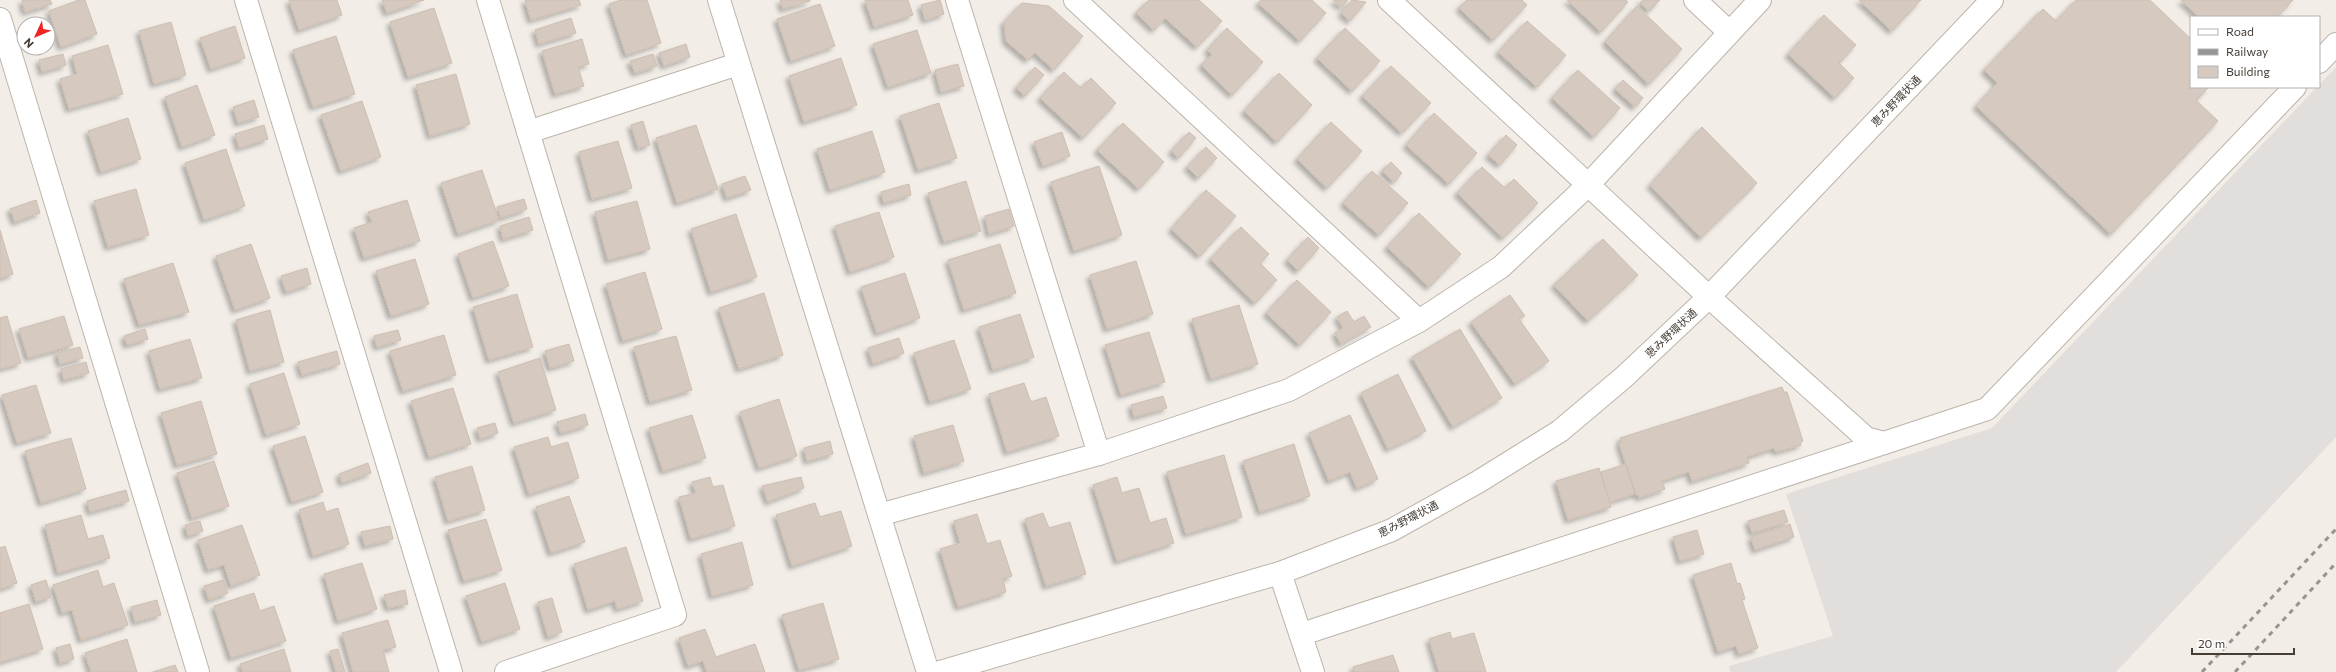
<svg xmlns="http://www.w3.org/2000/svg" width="2336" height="672" viewBox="0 0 2336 672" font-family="Commissioner,'Noto Sans JP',sans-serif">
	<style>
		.parking { fill: #e1dedb }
		.building { fill: #d6cac0; stroke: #cebeb0; filter: url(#shadow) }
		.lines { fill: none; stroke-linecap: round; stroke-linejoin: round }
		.minor-casing { stroke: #bdb4aa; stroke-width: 24 }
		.minor { stroke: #fff; stroke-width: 22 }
		.rail { stroke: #959595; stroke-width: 3; stroke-dasharray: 5 5; stroke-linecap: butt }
		.labels { text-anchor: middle; stroke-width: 3; stroke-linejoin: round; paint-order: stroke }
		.street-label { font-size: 11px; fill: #453d36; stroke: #fff }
	</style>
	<defs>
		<filter id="shadow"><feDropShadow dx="-3.5" dy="3.5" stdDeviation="2" flood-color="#0004"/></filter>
	</defs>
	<rect width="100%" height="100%" fill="#f2ede7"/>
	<polygon class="parking" points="2336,67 2336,437 2116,672 1730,672 1729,666 1833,636 1786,494 1992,428"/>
	<g class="building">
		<polygon points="22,0 50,0 52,4 25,12"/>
		<polygon points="79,0 85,0 97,34 61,47 49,11"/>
		<polygon points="289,0 337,0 342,15 299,30"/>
		<polygon points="382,0 424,0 387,13"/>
		<polygon points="525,0 579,0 581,5 531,20"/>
		<polygon points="621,0 647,0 661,43 626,55 609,4"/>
		<polygon points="780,0 810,0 810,1 783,9"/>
		<polygon points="865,0 908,0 913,15 874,27"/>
		<polygon points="940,0 944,14 925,20 921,5"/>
		<polygon points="1149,0 1199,0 1222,21 1197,47 1165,18 1154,30 1136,13"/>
		<polygon points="1261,0 1312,0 1326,13 1300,41 1258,3"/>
		<polygon points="1333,0 1348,0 1341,7"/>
		<polygon points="1352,0 1366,2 1350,21 1341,13"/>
		<polygon points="1467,0 1522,0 1527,5 1493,40 1459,8"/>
		<polygon points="1567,0 1626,0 1628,2 1601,32"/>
		<polygon points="1643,0 1660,0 1649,11 1640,3"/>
		<polygon points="1859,0 1921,0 1892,31"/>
		<polygon points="2076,0 2150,0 2191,39 2191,87 2209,87 2196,100 2218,121 2111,234 1976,106 1997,83 1984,70 2043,9 2056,21"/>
		<polygon points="2181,0 2293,0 2277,17 2199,17"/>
		<polygon points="1022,3 1049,6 1083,36 1054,70 1035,53 1028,60 1006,41 1004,22"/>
		<polygon points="820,4 835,46 791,61 777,19"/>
		<polygon points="1637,6 1682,49 1649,84 1605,42"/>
		<polygon points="434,8 452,63 408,77 390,22"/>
		<polygon points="1824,15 1856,45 1839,63 1854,78 1835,98 1788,54"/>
		<polygon points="571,18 576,33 539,44 535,30"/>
		<polygon points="1527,21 1566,55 1537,87 1498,52"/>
		<polygon points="171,22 186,75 154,84 139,31"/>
		<polygon points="235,26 245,58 211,69 200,38"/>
		<polygon points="1227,28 1263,62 1232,95 1201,65 1212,55 1207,50"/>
		<polygon points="1345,28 1380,61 1352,91 1317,58"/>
		<polygon points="917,30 931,73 888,87 873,44"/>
		<polygon points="336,36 355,94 313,107 293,50"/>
		<polygon points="582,39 589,64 578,67 584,86 555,94 542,51"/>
		<polygon points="686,44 690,57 664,66 659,53"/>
		<polygon points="108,45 123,94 69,109 60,79 77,74 72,56"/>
		<polygon points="63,54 66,65 42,72 39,60"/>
		<polygon points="653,54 657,66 635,73 630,61"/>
		<polygon points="841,58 857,105 804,122 789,76"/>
		<polygon points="958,64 964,86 941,92 935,70"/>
		<polygon points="1391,66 1431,103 1402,133 1362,96"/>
		<polygon points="1035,67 1044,75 1025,96 1016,88"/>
		<polygon points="1578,70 1620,108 1594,137 1552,98"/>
		<polygon points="1064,72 1081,88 1091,78 1116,103 1083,138 1040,98"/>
		<polygon points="1279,73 1312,105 1277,142 1244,111"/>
		<polygon points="456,74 470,124 430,136 416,85"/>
		<polygon points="1623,80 1643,98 1635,107 1615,89"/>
		<polygon points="197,85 215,135 182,147 165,97"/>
		<polygon points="254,100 259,117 238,123 233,107"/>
		<polygon points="362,101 381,157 341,171 321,115"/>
		<polygon points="939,103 957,158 918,170 900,116"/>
		<polygon points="1434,113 1477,153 1449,184 1406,145"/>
		<polygon points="128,118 141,159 101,172 88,131"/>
		<polygon points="643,121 650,145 638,148 631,125"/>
		<polygon points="1331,122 1362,151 1327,188 1297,159"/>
		<polygon points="1123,123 1164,162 1139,189 1097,150"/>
		<polygon points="264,125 268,139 239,148 235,134"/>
		<polygon points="696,125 718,189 677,203 656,138"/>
		<polygon points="1702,127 1757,183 1701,238 1650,185"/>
		<polygon points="872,131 885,172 830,190 817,149"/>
		<polygon points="1062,132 1070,156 1043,166 1034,142"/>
		<polygon points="1189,132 1196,138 1179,158 1171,151"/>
		<polygon points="1506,135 1517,145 1500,165 1488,155"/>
		<polygon points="618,141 632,188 592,199 579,152"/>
		<polygon points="1206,147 1217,158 1198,178 1187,167"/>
		<polygon points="226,149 245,206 204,220 185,163"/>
		<polygon points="1391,162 1402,173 1394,182 1382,171"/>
		<polygon points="1099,166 1122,235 1074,251 1051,182"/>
		<polygon points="1482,167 1505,188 1514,179 1538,203 1503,238 1457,193"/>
		<polygon points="482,170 499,220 458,234 441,183"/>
		<polygon points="1372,171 1408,203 1379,235 1343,203"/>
		<polygon points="745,176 751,190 727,198 722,184"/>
		<polygon points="966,181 981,231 944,242 928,193"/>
		<polygon points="909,184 911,195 884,203 881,192"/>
		<polygon points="136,189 149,235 108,247 94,201"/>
		<polygon points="1206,190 1236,216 1200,256 1171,229"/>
		<polygon points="524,199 527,209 501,218 497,207"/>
		<polygon points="36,200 40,213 15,222 10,209"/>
		<polygon points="407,200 420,241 364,258 354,228 372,222 368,212"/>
		<polygon points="637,201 650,249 608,260 595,212"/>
		<polygon points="1009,209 1014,226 989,234 985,216"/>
		<polygon points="879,212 894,257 850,272 835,226"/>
		<polygon points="1419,213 1461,254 1429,287 1387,247"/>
		<polygon points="736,214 757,277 711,292 691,229"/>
		<polygon points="529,217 533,230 503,239 500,226"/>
		<polygon points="1241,227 1269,254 1260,263 1277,280 1255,303 1210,259"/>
		<polygon points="0,230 13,274 0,278"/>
		<polygon points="1308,237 1319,248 1298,271 1287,260"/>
		<polygon points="1603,239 1638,275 1588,321 1554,285"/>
		<polygon points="493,241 509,286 473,298 458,254"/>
		<polygon points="251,244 270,298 235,310 216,256"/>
		<polygon points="1000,244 1016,293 964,310 948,260"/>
		<polygon points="415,259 429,304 391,316 376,271"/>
		<polygon points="1136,261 1153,314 1107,329 1090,275"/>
		<polygon points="173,263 189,312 139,325 124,279"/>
		<polygon points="307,268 311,284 286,292 281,276"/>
		<polygon points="645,272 662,329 623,341 606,284"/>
		<polygon points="905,273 920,318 877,333 861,287"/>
		<polygon points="1297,280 1331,312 1300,345 1266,313"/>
		<polygon points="764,293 783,355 739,369 719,308"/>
		<polygon points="517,294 533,347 489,360 473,307"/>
		<polygon points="1510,295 1525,316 1519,319 1549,361 1515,384 1471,322"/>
		<polygon points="1239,305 1258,364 1211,379 1192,319"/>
		<polygon points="270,310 284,362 250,371 236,320"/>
		<polygon points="1347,311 1354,322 1364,316 1371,327 1341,344 1335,333 1343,328 1337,317"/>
		<polygon points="1020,314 1034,357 993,370 979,327"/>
		<polygon points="7,316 21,363 0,369 0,318"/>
		<polygon points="64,316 73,345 28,358 19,329"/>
		<polygon points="145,329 148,339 127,345 124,336"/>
		<polygon points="1460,329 1502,398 1453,427 1412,357"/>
		<polygon points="398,330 401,340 377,347 374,336"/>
		<polygon points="1149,332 1165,382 1121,395 1105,345"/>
		<polygon points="444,335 456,375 403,391 390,351"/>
		<polygon points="676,336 692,390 650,402 634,347"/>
		<polygon points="899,338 904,353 873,364 868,348"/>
		<polygon points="190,339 202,378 160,389 149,351"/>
		<polygon points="954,340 971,389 930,402 914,353"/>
		<polygon points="569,344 574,361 550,368 545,351"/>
		<polygon points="80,347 83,358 60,364 57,353"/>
		<polygon points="337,351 340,364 302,375 298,362"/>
		<polygon points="540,358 556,410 514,423 498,372"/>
		<polygon points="86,362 89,373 64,380 61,369"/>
		<polygon points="284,373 300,424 266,435 250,384"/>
		<polygon points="1398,374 1426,431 1388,449 1361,393"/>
		<polygon points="1024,383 1031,402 1046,397 1059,436 1007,452 989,394"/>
		<polygon points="36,385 51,433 17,443 2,395"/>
		<polygon points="1782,387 1784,392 1787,392 1803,441 1800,442 1801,445 1776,452 1774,448 1747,457 1749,463 1692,481 1689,472 1662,481 1665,489 1639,498 1639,495 1636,495 1619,443 1621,442 1620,438"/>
		<polygon points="453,388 471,444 429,457 411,401"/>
		<polygon points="1163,396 1167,408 1134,417 1131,405"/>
		<polygon points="779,399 797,456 759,468 740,412"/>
		<polygon points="201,401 217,454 177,465 161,413"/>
		<polygon points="585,414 588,425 561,433 557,422"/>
		<polygon points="692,415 706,458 663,471 649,428"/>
		<polygon points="1350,415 1378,479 1357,488 1350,472 1329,481 1309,433"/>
		<polygon points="495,423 498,433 480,439 477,428"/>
		<polygon points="953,425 964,461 924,473 914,436"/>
		<polygon points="305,436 323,492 292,502 273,446"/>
		<polygon points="548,437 551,447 568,442 579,478 529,494 514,447"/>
		<polygon points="71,438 86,489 41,503 25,451"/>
		<polygon points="830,441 833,454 807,461 804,448"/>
		<polygon points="1294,444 1310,496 1260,512 1243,461"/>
		<polygon points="1224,455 1242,517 1186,534 1167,472"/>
		<polygon points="214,461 229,506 192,518 177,473"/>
		<polygon points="368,463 371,473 342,483 339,474"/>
		<polygon points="1626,464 1635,494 1609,502 1601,472"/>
		<polygon points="472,466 485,510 448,521 435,477"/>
		<polygon points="1599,468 1611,507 1568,520 1556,481"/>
		<polygon points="710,477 713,487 723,485 735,526 691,539 679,497 696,493 692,482"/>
		<polygon points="801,477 804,488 768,502 762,486"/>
		<polygon points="1117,477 1122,493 1139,488 1150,523 1166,518 1174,543 1117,561 1093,485"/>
		<polygon points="126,490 129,501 90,512 87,501"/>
		<polygon points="569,496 585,542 551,553 536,507"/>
		<polygon points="323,502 326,512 338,508 349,544 313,556 299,510"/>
		<polygon points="815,503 820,517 841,511 852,546 792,566 776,515"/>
		<polygon points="1784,510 1788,522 1752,533 1748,521"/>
		<polygon points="1043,513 1049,528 1070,522 1086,574 1046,586 1025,519"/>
		<polygon points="977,514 987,544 1000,540 1012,576 1003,579 1006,592 958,607 940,549 960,543 954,521"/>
		<polygon points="81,515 88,539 103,535 110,558 58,573 45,525"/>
		<polygon points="486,519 502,570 464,581 448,530"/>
		<polygon points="200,521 203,531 188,536 185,525"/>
		<polygon points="1790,524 1794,537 1755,550 1751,537"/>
		<polygon points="242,525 260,575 231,586 224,565 208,570 198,540"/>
		<polygon points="390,526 393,539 365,546 361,532"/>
		<polygon points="1697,530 1704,554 1680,561 1673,537"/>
		<polygon points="742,542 753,585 712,596 701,554"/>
		<polygon points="5,546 17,583 0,589 0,548"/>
		<polygon points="626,547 643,601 617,609 615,601 588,610 574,564"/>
		<polygon points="362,563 377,609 338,621 324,574"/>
		<polygon points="1731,563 1737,584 1740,583 1745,599 1742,600 1758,648 1739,654 1736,646 1718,652 1693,575"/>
		<polygon points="98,570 103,587 114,583 128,625 81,640 72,610 62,613 53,585"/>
		<polygon points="46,580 51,597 36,602 31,585"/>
		<polygon points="223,580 228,593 209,600 204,586"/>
		<polygon points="505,583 520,629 482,642 466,596"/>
		<polygon points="405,590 408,604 388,608 384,595"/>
		<polygon points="254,593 260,611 274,606 286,641 231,658 214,606"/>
		<polygon points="552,598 562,632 548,637 538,602"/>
		<polygon points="157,600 161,615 135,622 131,607"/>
		<polygon points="823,603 839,659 799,670 782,615"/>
		<polygon points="29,604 43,649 0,662 0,613"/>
		<polygon points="388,620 396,647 383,650 389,672 353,672 342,633"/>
		<polygon points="705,629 716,657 755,644 765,672 707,672 703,661 688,666 679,638"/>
		<polygon points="1450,632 1452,639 1474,633 1486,672 1439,672 1429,639"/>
		<polygon points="127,639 137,672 91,672 85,653"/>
		<polygon points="70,644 74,659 60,663 56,648"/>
		<polygon points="284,649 291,672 243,672 240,664"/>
		<polygon points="338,649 345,672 336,672 330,651"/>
		<polygon points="1393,655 1399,672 1355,672 1353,667"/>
		<polygon points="175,665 178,672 153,672"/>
	</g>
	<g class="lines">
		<g class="minor-casing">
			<g id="minor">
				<polyline points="246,0 451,672"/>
				<polyline points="488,0 675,615 506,672"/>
				<polyline points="719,0 928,672"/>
				<polyline points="957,0 1099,454"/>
				<polyline points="1075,0 1419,321"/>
				<polyline points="1389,0 1709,297 1866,438 1884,443 1987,409 2295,87"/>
				<polyline points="1695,0 1729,32"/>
				<polyline points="0,19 198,672"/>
				<polyline points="2319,62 2336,44"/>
				<polyline points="528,132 738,64"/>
				<polyline points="879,515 1099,454 1289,390 1419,321 1501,267 1587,186 1760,0"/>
				<polyline points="1280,573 1313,672"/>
				<polyline points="1302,634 1884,443"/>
				<polyline points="940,672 1280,573 1392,530 1478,482 1560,431 1624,377 1709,297 1992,0"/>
			</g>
		</g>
		<use href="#minor" class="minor"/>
		<g class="rail">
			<polyline points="2202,672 2336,529"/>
			<polyline points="2235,672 2336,563"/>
		</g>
	</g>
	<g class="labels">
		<g class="street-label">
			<text transform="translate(1896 101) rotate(-46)" y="4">恵み野環状通</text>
			<text transform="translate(1671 333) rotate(-43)" y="4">恵み野環状通</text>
			<text transform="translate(1408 519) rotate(-27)" y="4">恵み野環状通</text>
		</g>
	</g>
	<rect x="2190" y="16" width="130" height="72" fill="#ffffff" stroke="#b5b1af"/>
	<rect x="2198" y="29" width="20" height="6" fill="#ffffff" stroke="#b5b1af"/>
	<text x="2226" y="36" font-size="12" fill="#453d36">Road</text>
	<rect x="2198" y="49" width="20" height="6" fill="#959595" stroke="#b5b1af"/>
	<text x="2226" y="56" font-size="12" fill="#453d36">Railway</text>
	<rect x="2198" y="66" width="20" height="12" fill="#d6cac0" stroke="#b5b1af"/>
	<text x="2226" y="76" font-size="12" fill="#453d36">Building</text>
	<g transform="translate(36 36) rotate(226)"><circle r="19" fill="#ffffff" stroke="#b5b1af"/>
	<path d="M0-3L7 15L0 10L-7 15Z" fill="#ee2522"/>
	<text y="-6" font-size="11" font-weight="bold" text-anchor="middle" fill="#453d36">N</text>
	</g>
	<path d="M2192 648v6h102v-6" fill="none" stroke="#453d36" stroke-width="2"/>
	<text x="2198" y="648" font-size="12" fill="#453d36" stroke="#ffffff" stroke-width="3" paint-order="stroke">20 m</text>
</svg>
